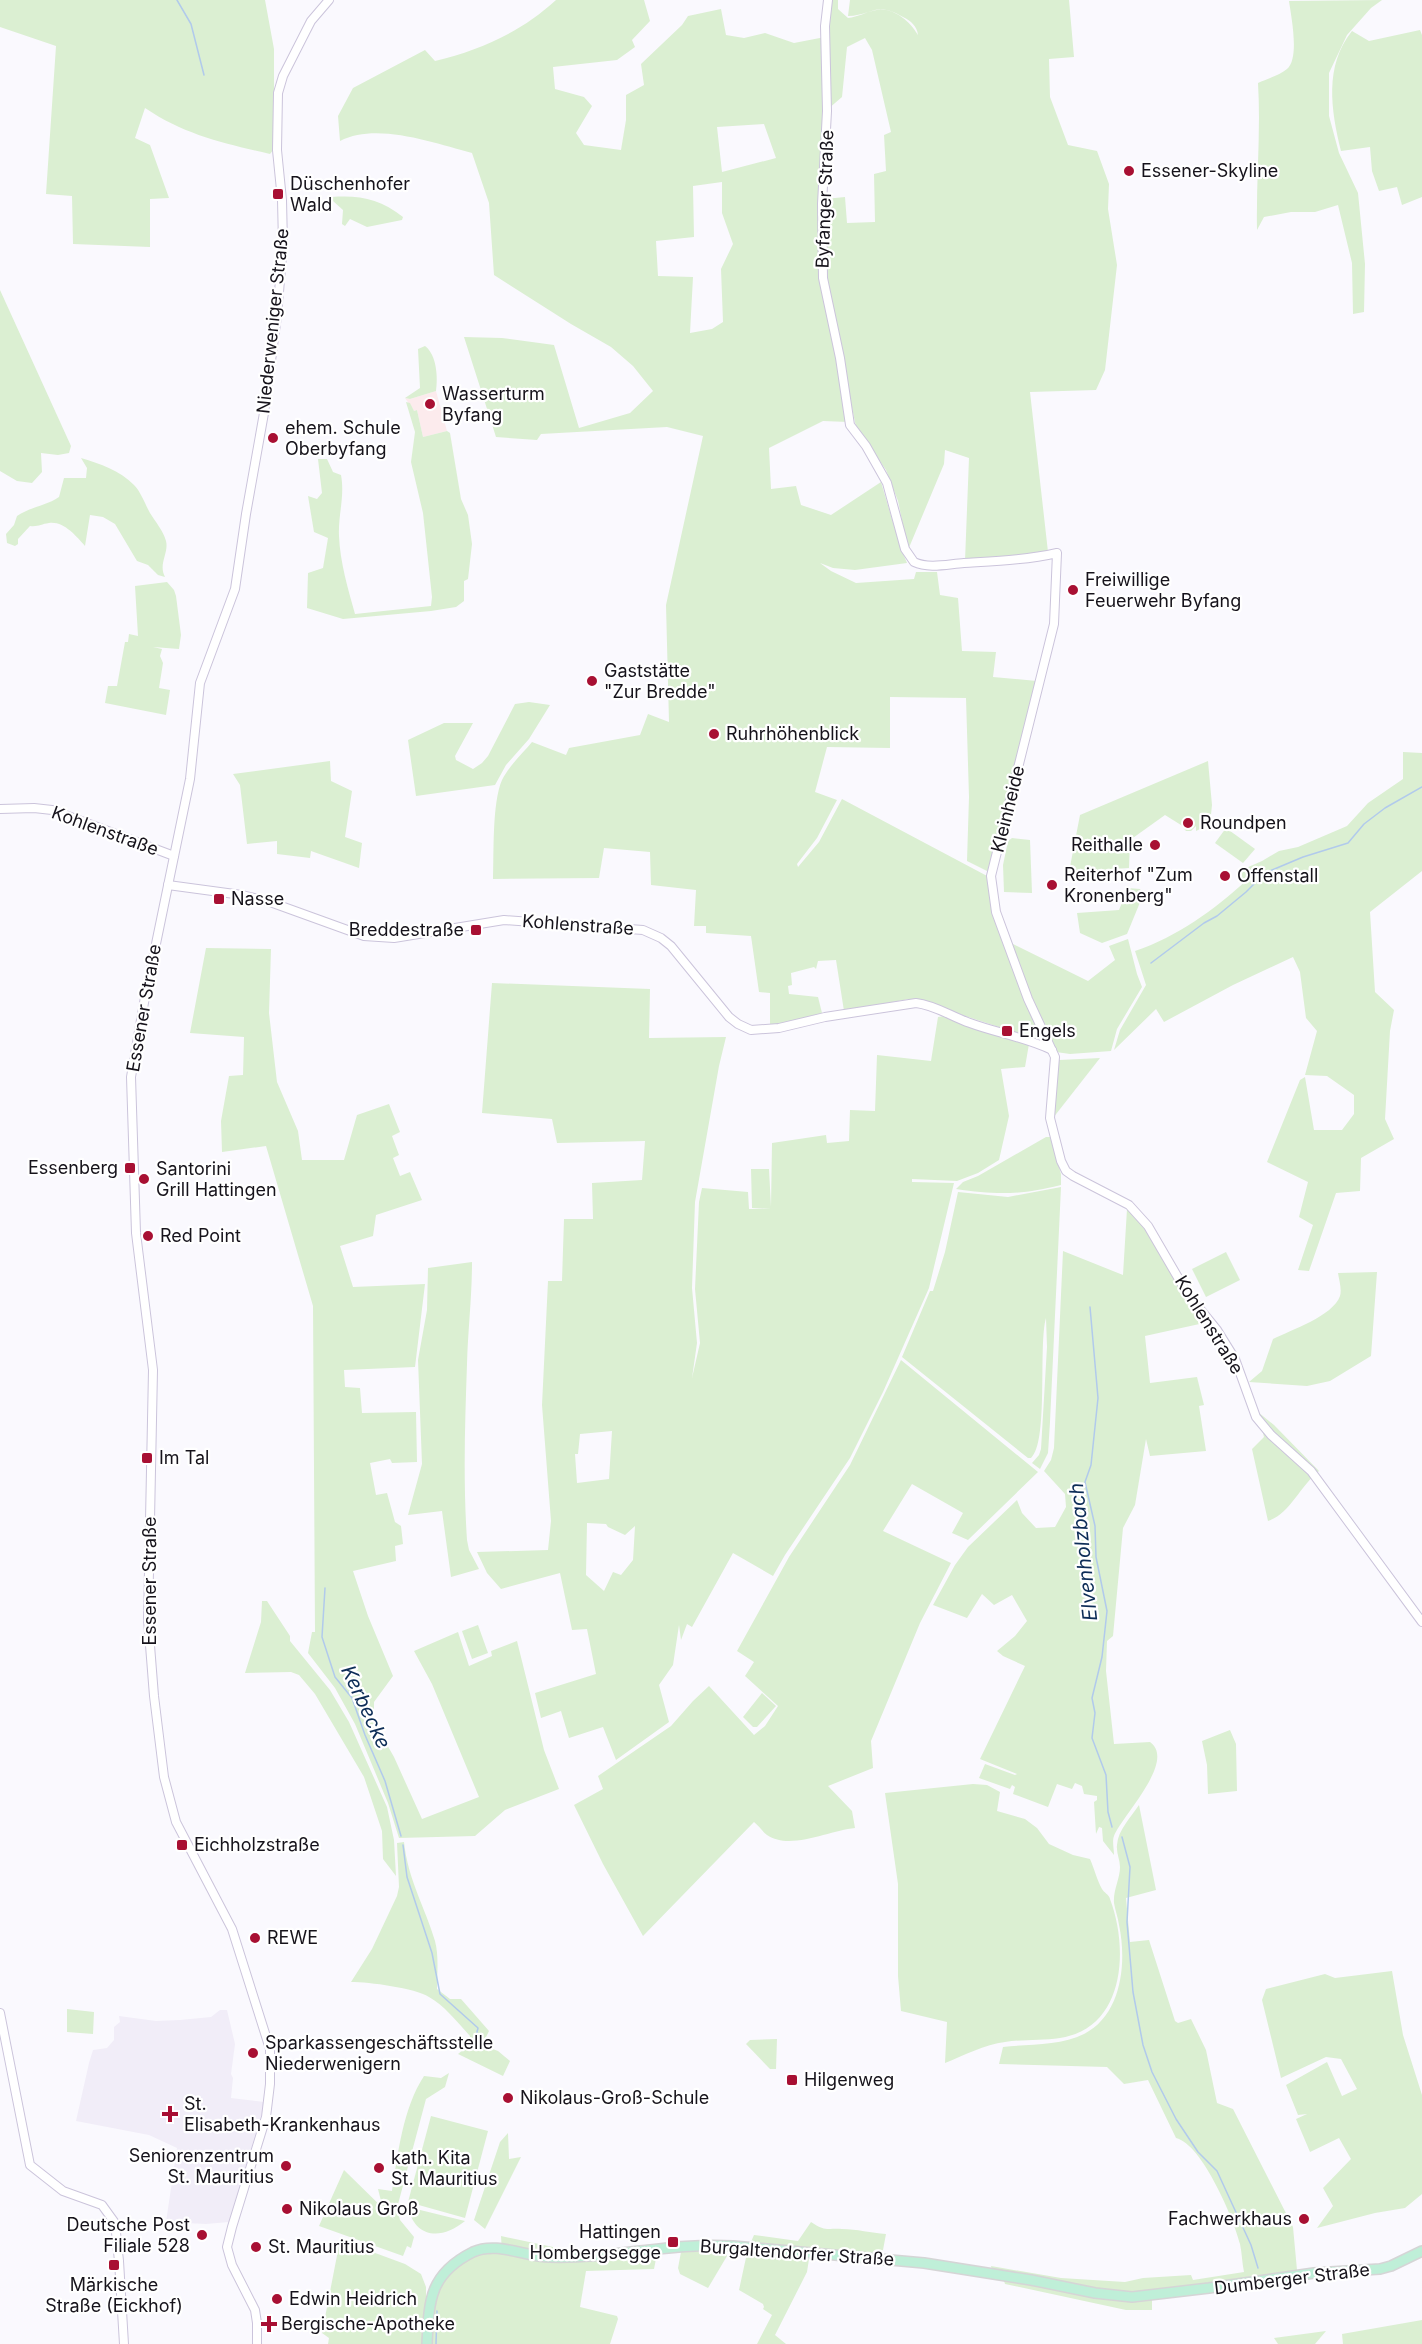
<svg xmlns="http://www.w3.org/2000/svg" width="1422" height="2344" viewBox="0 0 1422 2344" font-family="Inter,sans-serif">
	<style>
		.built { fill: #f1edf8 }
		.industrial { fill: #fcebed }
		.green { fill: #dbefd2; fill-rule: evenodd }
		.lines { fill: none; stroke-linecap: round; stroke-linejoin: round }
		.stream { stroke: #b1caec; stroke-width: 1.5 }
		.minor-casing { stroke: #cbc4db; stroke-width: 10 }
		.major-casing { stroke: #d5d5d6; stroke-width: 12 }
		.minor { stroke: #fff; stroke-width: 8 }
		.major { stroke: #bfefd8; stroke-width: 9 }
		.poi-dot { fill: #a81033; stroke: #fff; stroke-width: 2 }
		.labels { text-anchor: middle; stroke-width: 4.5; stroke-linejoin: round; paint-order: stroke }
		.poi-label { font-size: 18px; fill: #16131b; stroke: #fff; text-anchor: start }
		.street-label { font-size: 18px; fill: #16131b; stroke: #fff }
		.water-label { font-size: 20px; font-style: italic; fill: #0d2d57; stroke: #fff }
	</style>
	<rect width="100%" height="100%" fill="#faf9fe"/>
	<polygon class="built" points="220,2010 227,2010 235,2044 231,2074 233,2078 231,2098 264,2102 263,2109 229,2222 206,2224 166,2222 177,2148 149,2135 76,2121 89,2063 93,2050 107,2048 114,2040 114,2027 120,2022 119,2016 156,2021 180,2020 211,2017"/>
	<polygon class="industrial" points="436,391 447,431 423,437 417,410 414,411 405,398 410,399"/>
	<g class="green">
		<path d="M 0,0 L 265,0 L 274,49 L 274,149 L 270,154 C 223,143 185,135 145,108 L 135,138 L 150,145 L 169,198 L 150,199 L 150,247 L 73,244 L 72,196 L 46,194 L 56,46 L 0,27 Z"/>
		<path d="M 556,0 L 644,0 L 650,21 L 632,40 L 635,47 L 617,60 L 553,67 L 555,89 L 584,97 L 592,106 L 576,133 L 584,145 L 621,150 L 626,120 L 626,95 L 644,85 L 641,64 L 682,25 L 688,16 L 721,9 L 726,35 L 744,38 L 765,33 L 794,43 L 825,37 L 828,0 L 838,0 L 838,9 L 848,18 C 858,17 866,12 875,10 C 893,7 909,20 918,35 C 917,26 911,21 903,17 C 878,1 872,15 848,16 L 850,0 L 1069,0 L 1074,57 L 1049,59 L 1050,97 L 1068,145 L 1097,151 L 1109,184 L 1108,209 L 1117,265 L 1105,370 L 1096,390 L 1030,392 L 1048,552 L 1009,559 L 965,561 L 969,458 L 945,450 L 944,464 L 908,550 L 898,501 L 886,470 L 856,427 L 848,388 L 848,422 L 823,421 L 769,448 L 771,489 L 796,486 L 801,505 L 831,515 L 881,482 L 900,546 L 907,563 L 855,570 L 833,568 L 820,563 L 831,571 L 856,583 L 914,579 L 916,572 L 937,572 L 940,595 L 958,598 L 962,651 L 996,652 L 993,677 L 1037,681 L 989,872 L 967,861 L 969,797 L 966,698 L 890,697 L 890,748 L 827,747 L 815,792 L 837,800 L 817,838 L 797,864 L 798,867 L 819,842 L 842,799 L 989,877 L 994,914 L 1017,981 L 1041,1033 L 1039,1038 L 1036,1039 L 962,1015 L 929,1002 L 909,999 L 844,1011 L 836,960 L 818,961 L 816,969 L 814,967 L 791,973 L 792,985 L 788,986 L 789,994 L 818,997 L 822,1013 L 770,1029 L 770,993 L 759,992 L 751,936 L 706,933 L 706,926 L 694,926 L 696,890 L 651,885 L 650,852 L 604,848 L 599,878 L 493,879 C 494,853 492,803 502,780 C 509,766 522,754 532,742 L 566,755 L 569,748 L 640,735 L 648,714 L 669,722 L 666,605 L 703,436 L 667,427 L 541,434 L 537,440 L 496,437 L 464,337 L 502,338 L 554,345 L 579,428 L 630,413 L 653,391 L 633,366 L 611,347 L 571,324 L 494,275 L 489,203 L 472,153 C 433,143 377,122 340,141 L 338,116 L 353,88 L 425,50 L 435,61 C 481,50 521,32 556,0 ZM 865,38 L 872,50 L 891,132 L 884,135 L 886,171 L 874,174 L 875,222 L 847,223 L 845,197 L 825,199 L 828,109 L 842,97 L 847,47 ZM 764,124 L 776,158 L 722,172 L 717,127 ZM 722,182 L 722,213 L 733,244 L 721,269 L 723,322 L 712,329 L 690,333 L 693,277 L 658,276 L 656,241 L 694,237 L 693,186 Z"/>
		<path d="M 1382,0 L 1371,8 L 1347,35 L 1329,73 L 1329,116 L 1339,153 L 1358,193 L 1365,264 L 1364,312 L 1353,314 L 1352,263 L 1338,205 L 1315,212 L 1291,212 L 1264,217 L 1257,230 C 1256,181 1261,132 1258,83 C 1267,79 1280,75 1287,69 C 1300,58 1291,16 1289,1 Z"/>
		<path d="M 1420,30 L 1422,35 L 1422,197 L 1402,205 L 1397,187 L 1379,191 L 1372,171 L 1370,147 L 1341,151 C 1331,110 1324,66 1352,31 L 1369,41 Z"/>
		<path d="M 332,197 C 360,195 380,199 403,217 L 402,220 L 367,227 L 350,219 L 345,226 L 342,224 L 343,210 L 333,201 Z"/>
		<polygon points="0,290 71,446 69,453 58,455 41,453 42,472 32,483 17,481 0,471"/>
		<path d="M 425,346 C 437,355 438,378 436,391 L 410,399 L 405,398 L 420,388 L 418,349 Z"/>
		<path d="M 406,402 L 410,403 L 414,411 L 417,410 L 423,437 L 447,431 L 450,433 L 461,499 L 468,515 L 472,544 L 468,579 L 464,581 L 464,601 L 456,607 L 431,611 L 343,619 L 307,608 L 308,573 L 323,568 L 328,538 L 314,532 L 308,496 L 317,499 L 322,493 L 318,459 L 327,459 L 333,472 L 341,475 C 345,496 338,515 339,536 C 340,562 348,589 355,614 L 431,606 L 432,597 L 423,513 L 411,462 L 415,432 Z"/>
		<path d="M 81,458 C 101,464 119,470 134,485 C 141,492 145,504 150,513 C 156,523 163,530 166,541 C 169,553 158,564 165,577 L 158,575 L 148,565 L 137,561 L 115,524 L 103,517 L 90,515 L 85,546 C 76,536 64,521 49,523 C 41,524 38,527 30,526 L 18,539 L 18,544 L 15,546 L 7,543 L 6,534 L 14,525 L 17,516 C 30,507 46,506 59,497 L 64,478 L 86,478 L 87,468 Z"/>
		<polygon points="167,582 174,590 176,596 181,635 179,649 153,647 162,649 160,656 163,663 159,688 170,690 166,715 105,703 108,686 117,686 125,642 128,642 129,634 138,636 135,586"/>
		<polygon points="529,702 550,705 529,739 506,765 495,785 416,796 408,740 444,723 473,723 455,756 456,760 473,769 482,763 488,756 515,704"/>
		<path d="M 1403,752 L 1422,753 L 1422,871 L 1370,912 L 1375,992 L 1394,1010 L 1390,1031 L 1385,1119 L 1394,1139 L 1361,1158 L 1360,1191 L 1336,1193 L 1309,1271 L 1298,1270 L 1313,1225 L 1299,1217 L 1308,1182 L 1267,1162 L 1300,1080 L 1305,1077 L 1314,1130 L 1342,1130 L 1354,1114 L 1354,1095 L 1327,1076 L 1305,1075 L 1317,1031 L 1306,1018 L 1300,972 L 1293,957 L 1233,985 L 1164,1022 L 1156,1009 L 1114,1050 L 1120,1030 L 1146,985 L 1135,951 C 1177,937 1214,910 1247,880 L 1237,880 L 1237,872 L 1262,861 L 1279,851 L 1298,847 L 1347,826 L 1368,803 L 1403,779 Z"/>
		<polygon points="330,761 331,781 352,791 345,837 362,843 359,868 311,851 310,858 277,854 277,841 247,844 240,785 233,774"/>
		<polygon points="1208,761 1212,805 1210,824 1196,831 1196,826 1191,831 1186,831 1181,825 1165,815 1130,840 1129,868 1069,872 1080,815"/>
		<polygon points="1226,828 1255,849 1243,863 1215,843"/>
		<polygon points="1012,838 1030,840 1032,893 1004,892 1003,865 1008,841"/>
		<polygon points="1128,888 1140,889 1143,895 1127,934 1102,943 1080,933 1077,913 1119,910"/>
		<polygon points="1128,939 1137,974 1142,987 1117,1029 1111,1051 1070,1054 1056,1052 1031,996 1011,943 1088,981 1115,960 1109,946"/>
		<polygon points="206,948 271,949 269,1013 277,1082 298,1131 302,1160 344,1160 357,1115 389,1104 400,1132 392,1136 399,1155 393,1158 400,1176 410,1172 422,1200 376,1215 373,1236 340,1246 353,1287 425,1284 415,1367 344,1370 345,1387 360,1388 362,1413 416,1412 417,1462 392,1463 390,1459 370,1463 376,1495 387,1493 395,1522 401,1526 403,1544 395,1546 396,1561 353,1571 368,1616 393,1676 374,1702 374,1722 394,1757 422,1819 479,1797 432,1684 414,1651 458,1632 469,1666 492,1656 491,1651 517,1641 544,1750 559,1789 505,1810 475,1836 399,1838 388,1803 355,1724 335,1688 308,1653 312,1632 315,1632 313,1306 266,1146 222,1152 221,1121 229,1076 243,1075 244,1037 190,1033"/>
		<path d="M 492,983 L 650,989 L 649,1038 L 726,1037 L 719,1066 L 695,1202 L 692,1288 L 697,1343 L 692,1378 L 700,1343 L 695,1289 L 699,1202 L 702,1188 L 748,1192 L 749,1209 L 771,1209 L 752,1208 L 751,1169 L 769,1169 L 771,1207 L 772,1143 L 826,1135 L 827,1143 L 849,1141 L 850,1110 L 875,1111 L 877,1055 L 931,1061 L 938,1017 L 944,1016 L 1029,1044 L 1025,1067 L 1001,1069 L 1009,1116 L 999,1160 L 978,1173 L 957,1181 L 912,1179 L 912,1182 L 954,1183 L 929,1288 L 883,1392 L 850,1458 L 785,1555 L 773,1576 L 733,1553 L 692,1627 L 687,1624 L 681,1640 L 679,1625 L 673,1665 L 659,1685 L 669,1722 L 616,1760 L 603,1727 L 569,1738 L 561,1711 L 541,1718 L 535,1693 L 596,1674 L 587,1629 L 572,1630 L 560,1573 L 501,1589 L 487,1573 L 477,1552 L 548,1550 L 551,1521 L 542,1405 L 548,1281 L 562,1281 L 564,1219 L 593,1219 L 592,1183 L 642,1180 L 645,1141 L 557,1143 L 552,1119 L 482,1113 ZM 612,1431 L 609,1479 L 577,1483 L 575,1454 L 578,1454 L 580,1434 ZM 587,1523 L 606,1524 L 608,1527 L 625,1535 L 635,1526 L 633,1560 L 621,1575 L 613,1572 L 604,1591 L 586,1575 Z"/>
		<polygon points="1100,1058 1053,1118 1059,1060"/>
		<path d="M 1046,1137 L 1050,1137 L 1061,1174 L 1061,1185 C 1022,1195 996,1195 956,1189 L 963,1182 L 978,1176 Z"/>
		<path d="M 1061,1187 L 1050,1422 L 1048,1453 L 1040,1469 L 1032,1463 L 1039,1455 L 1041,1449 L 1047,1347 L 1046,1318 C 1038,1345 1049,1442 1031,1458 L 1028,1458 L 902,1357 L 930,1291 L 933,1291 L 945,1252 L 958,1192 L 1008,1197 Z"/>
		<path d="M 1127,1209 C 1153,1232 1164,1262 1182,1292 C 1188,1303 1197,1313 1204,1323 L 1145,1336 L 1150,1383 L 1197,1377 L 1204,1405 L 1199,1406 L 1206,1451 L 1150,1456 L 1146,1439 L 1135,1505 L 1123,1528 L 1113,1636 L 1107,1641 L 1106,1671 L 1114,1744 L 1150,1742 C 1177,1761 1121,1817 1114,1836 C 1112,1841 1114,1849 1114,1855 L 1103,1841 L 1102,1828 L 1099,1827 L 1096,1834 L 1094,1802 L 1097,1800 L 1097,1796 L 1084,1794 L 1082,1786 L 1075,1783 L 1072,1789 L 1057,1784 L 1048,1807 L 1013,1794 L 1015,1787 L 1012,1785 L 1010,1789 L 979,1778 L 985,1764 L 1015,1775 L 1017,1774 L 980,1759 L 1025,1666 L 1003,1656 L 997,1651 L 1015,1636 L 1027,1621 L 1012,1595 L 994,1605 L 982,1594 L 967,1618 L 933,1605 L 955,1565 L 968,1547 L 1017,1500 L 1022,1513 L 1036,1528 L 1055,1527 L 1066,1507 L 1065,1494 L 1044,1471 L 1051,1460 L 1054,1448 L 1063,1251 L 1123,1275 Z"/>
		<polygon points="1226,1252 1240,1280 1206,1297 1192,1269"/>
		<path d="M 472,1262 C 472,1297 468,1329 467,1364 C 465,1422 463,1481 467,1540 L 469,1550 L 479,1569 L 451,1577 L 442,1511 L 408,1515 L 422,1464 L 418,1360 L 427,1310 L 428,1268 Z"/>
		<path d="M 1377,1272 L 1371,1356 L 1330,1381 L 1307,1386 L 1249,1382 L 1262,1371 L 1273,1339 C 1291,1330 1333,1316 1340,1296 C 1342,1289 1339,1280 1338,1273 Z"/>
		<path d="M 901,1360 L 1038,1472 L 968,1540 L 952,1533 L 963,1513 L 912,1484 L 883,1531 L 951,1563 L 920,1623 L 871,1741 L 873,1768 L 828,1786 L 852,1811 L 855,1828 C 830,1830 790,1851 767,1835 C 763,1832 759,1826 754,1822 L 643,1936 L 603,1864 L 574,1805 L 603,1789 L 598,1776 L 671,1726 L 693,1701 L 709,1686 L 754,1735 L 765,1726 L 778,1706 L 745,1676 L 754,1662 L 737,1651 L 789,1557 L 850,1465 Z"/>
		<path d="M 1258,1412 L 1274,1425 L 1319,1471 C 1300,1486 1290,1514 1268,1521 L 1252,1449 L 1264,1437 Z"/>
		<polygon points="262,1601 267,1601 290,1636 290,1641 330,1690 349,1722 387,1807 394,1840 396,1876 383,1859 382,1831 364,1777 315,1694 299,1675 291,1672 245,1673 261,1622"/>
		<polygon points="478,1625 488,1653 472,1659 462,1631"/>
		<polygon points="762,1693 776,1706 757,1727 753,1727 743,1717"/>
		<polygon points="1230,1730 1236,1744 1237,1791 1208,1794 1207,1765 1202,1741"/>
		<path d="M 973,1784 L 987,1785 L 1000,1792 L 997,1811 L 1025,1819 L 1037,1828 L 1049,1844 L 1073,1855 L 1090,1859 C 1094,1868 1097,1880 1102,1889 C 1104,1893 1109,1894 1110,1899 C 1129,1949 1125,2028 1060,2038 C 1042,2041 1024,2039 1005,2042 C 985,2044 963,2056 945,2063 L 947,2022 L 901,2011 L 898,1976 L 898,1884 L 885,1793 Z"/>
		<path d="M 1139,1805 L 1156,1890 L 1126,1898 L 1130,1942 L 1149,1940 L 1175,2021 L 1178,2023 L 1191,2019 L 1206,2050 L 1217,2103 L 1233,2109 L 1293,2227 L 1297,2270 L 1268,2277 L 1132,2295 L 992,2270 L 991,2266 L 1061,2278 L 1125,2282 L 1143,2278 L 1191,2275 L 1193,2280 L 1244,2272 C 1242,2263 1242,2253 1240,2244 C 1234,2219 1202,2144 1176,2138 L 1148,2080 L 1124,2084 L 1107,2067 L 999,2064 L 1003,2047 C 1028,2044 1061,2046 1084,2034 C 1122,2015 1127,1962 1119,1925 C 1118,1917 1115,1910 1114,1903 C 1113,1890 1120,1879 1120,1867 C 1120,1860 1116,1852 1117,1845 C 1118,1830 1131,1817 1139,1805 Z"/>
		<path d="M 404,1842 C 408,1880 425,1907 435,1941 C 439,1956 437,1974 437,1989 L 450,1999 L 461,1999 L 489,2031 L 482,2045 L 498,2051 L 510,2061 L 503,2076 L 458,2054 L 468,2046 L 470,2036 C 458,2023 445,2006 429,1997 C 415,1988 369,1982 351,1982 L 372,1949 L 397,1896 L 399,1887 L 397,1843 Z"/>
		<polygon points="1392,1971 1403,2035 1422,2095 1422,2194 1405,2208 1375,2213 1317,2228 1333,2206 1323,2188 1351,2159 1339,2138 1310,2152 1296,2119 1307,2114 1298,2115 1286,2085 1327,2062 1342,2096 1357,2089 1341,2059 1326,2057 1281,2078 1262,2000 1266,1989 1325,1974 1335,1978"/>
		<polygon points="67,2009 94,2012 93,2034 67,2032"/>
		<polygon points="777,2039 776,2069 770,2069 746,2044 750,2040"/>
		<path d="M 449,2073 L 445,2087 L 426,2099 L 397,2208 L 400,2220 L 414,2237 L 411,2248 L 407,2246 L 403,2256 L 319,2226 L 344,2170 L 395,2220 L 382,2205 L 378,2189 L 392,2191 C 398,2153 403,2108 424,2076 L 441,2078 Z"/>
		<polygon points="431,2116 488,2131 465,2218 408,2202"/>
		<polygon points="508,2133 509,2159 521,2157 485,2229 474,2220 500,2142"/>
		<path d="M 408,2207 L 465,2221 C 442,2240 415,2239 408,2207 Z"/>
		<path d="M 811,2222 C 826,2232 827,2228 842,2229 C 857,2229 871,2233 886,2234 L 883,2250 L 878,2254 L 750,2244 L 754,2235 L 798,2241 Z"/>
		<path d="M 501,2236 L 553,2247 L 556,2260 L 657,2254 L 654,2269 L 586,2271 L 580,2307 L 617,2316 L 618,2319 L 610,2344 L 432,2344 C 432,2330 431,2315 434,2301 C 438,2283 465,2257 483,2252 C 489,2251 495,2252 502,2253 Z"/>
		<polygon points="340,2240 405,2264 421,2274 426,2287 426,2296 424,2344 328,2344 329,2338 322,2333"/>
		<polygon points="702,2251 723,2251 726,2252 727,2256 708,2288 680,2274 678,2268 681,2252"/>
		<polygon points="747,2253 783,2258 809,2259 807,2272 775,2335 786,2344 757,2344 772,2315 763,2309 764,2307 763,2304 739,2290"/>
		<polygon points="1002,2275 1095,2294 1152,2294 1152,2310 1126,2310 1005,2284"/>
		<polygon points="1422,2320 1422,2344 1343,2344 1342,2334"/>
		<polygon points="1326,2331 1315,2344 1278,2344 1274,2338"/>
	</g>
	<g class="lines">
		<g class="stream">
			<polyline points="177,0 191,24 204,75"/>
			<polyline points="1151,963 1204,923 1217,916 1246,892 1265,873 1303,857 1348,843 1364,824 1385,808 1422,787"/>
			<polyline points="1090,1307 1098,1398 1091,1465 1085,1482 1095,1526 1096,1557 1107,1611 1102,1657 1092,1698 1095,1713 1092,1738 1106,1775 1108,1812 1112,1827"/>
			<polyline points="325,1588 322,1637 335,1677 352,1698 365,1735 385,1781 401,1836"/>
			<polyline points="1122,1837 1130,1867 1127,1922 1133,1992 1143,2045 1152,2072 1176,2119 1198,2152 1217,2171 1251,2245 1258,2268"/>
			<polyline points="403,1845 407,1877 432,1953 440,1994 478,2028 474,2044"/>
			<polyline points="436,2344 437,2311"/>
		</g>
		<g class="minor-casing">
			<g id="minor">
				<path d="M 828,0 L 825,26 L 827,111 L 822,204 L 823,278 L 840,358 L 850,425 L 866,446 L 887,483 L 905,549 L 914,562 C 929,569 948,564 964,563 C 996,561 1026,560 1057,553 L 1054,624 L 991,876 L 996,912 L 1028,999 L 1055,1057 L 1050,1118 L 1061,1161 L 1066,1171 L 1073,1176 L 1129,1205 L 1148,1226 L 1187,1293 L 1217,1330 L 1235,1359 L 1256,1417 L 1271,1435 L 1311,1471 L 1422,1622"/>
				<polyline points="0,809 34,808 52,810 174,856"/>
				<path d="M 168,885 L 242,895 L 270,902 L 364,936 L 394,938 L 504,920 L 643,930 L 661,938 L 671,946 L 729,1017 L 738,1024 L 751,1030 L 779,1028 L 825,1017 L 916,1003 C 935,1005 952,1017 970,1023 C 997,1033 1025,1037 1052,1050"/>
				<polyline points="0,2013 30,2165 63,2191 102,2205 115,2223 119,2261 124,2344"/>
				<polyline points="257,2344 257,2323 255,2310 232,2265 227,2247 232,2227 266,2117 270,2084 270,2049 232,1929 176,1822 164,1777 154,1696 148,1620 153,1370 136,1233 131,1077 145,997 190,779 200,683 235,589 246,514 264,413 277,316 283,244 282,200 277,150 278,93 283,76 311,21 329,0"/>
			</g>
		</g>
		<g class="major-casing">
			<path id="major" d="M 427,2344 C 429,2301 429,2274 473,2252 C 497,2241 525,2257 550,2257 C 612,2259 672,2242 733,2246 L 924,2263 L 1031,2280 L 1095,2293 L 1132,2297 L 1209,2288 L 1314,2273 L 1380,2269 L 1391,2266 L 1422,2251"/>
		</g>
		<use href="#minor" class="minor"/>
		<use href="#major" class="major"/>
	</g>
	<g class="poi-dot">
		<circle cx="1129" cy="171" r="6"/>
		<rect x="272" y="188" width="12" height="12" rx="3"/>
		<circle cx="430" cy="404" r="6"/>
		<circle cx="273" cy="438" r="6"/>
		<circle cx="1073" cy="590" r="6"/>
		<circle cx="592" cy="681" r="6"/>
		<circle cx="714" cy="734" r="6"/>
		<circle cx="1188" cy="823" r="6"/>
		<circle cx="1155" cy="845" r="6"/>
		<circle cx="1225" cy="876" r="6"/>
		<circle cx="1052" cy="885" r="6"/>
		<rect x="213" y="893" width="12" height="12" rx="3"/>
		<rect x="470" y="924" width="12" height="12" rx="3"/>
		<rect x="1001" y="1025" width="12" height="12" rx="3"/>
		<rect x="124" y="1162" width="12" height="12" rx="3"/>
		<circle cx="144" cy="1179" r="6"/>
		<circle cx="148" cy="1236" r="6"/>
		<rect x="141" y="1452" width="12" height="12" rx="3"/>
		<rect x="176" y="1839" width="12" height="12" rx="3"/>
		<circle cx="255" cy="1938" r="6"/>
		<circle cx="253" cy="2053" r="6"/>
		<rect x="786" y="2074" width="12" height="12" rx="3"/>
		<circle cx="508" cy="2098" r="6"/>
		<path d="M167 2105h6v6h6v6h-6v6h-6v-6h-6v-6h6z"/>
		<circle cx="286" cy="2166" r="6"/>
		<circle cx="379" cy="2168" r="6"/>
		<circle cx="287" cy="2209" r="6"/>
		<circle cx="1304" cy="2219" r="6"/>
		<circle cx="202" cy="2235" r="6"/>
		<rect x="667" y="2236" width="12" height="12" rx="3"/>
		<circle cx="256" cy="2247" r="6"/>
		<rect x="108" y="2259" width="12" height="12" rx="3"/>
		<circle cx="277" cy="2299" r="6"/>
		<path d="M266 2315h6v6h6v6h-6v6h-6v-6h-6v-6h6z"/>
	</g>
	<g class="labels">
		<g class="poi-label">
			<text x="1141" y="177">Essener-Skyline</text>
			<text x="290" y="190">Düschenhofer<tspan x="290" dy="21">Wald</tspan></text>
			<text x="442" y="400">Wasserturm<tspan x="442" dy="21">Byfang</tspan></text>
			<text x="285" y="434">ehem. Schule<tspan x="285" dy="21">Oberbyfang</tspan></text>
			<text x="1085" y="586">Freiwillige<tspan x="1085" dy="21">Feuerwehr Byfang</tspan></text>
			<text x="604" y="677">Gaststätte<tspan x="604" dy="21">"Zur Bredde"</tspan></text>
			<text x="726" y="740">Ruhrhöhenblick</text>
			<text x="1200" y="829">Roundpen</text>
			<text x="1143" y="851" text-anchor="end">Reithalle</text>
			<text x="1064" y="881">Reiterhof "Zum<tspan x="1064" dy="21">Kronenberg"</tspan></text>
			<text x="1237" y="882">Offenstall</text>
			<text x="231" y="905">Nasse</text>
			<text x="464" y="936" text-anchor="end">Breddestraße</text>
			<text x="1019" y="1037">Engels</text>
			<text x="118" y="1174" text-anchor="end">Essenberg</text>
			<text x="156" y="1175">Santorini<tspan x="156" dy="21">Grill Hattingen</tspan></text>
			<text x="160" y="1242">Red Point</text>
			<text x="159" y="1464">Im Tal</text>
			<text x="194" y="1851">Eichholzstraße</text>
			<text x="267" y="1944">REWE</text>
			<text x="265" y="2049">Sparkassengeschäftsstelle<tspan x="265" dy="21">Niederwenigern</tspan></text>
			<text x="804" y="2086">Hilgenweg</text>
			<text x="520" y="2104">Nikolaus-Groß-Schule</text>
			<text x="184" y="2110">St.<tspan x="184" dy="21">Elisabeth-Krankenhaus</tspan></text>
			<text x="274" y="2162" text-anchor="end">Seniorenzentrum<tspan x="274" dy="21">St. Mauritius</tspan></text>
			<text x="391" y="2164">kath. Kita<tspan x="391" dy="21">St. Mauritius</tspan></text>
			<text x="299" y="2215">Nikolaus Groß</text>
			<text x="1292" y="2225" text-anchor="end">Fachwerkhaus</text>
			<text x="190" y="2231" text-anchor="end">Deutsche Post<tspan x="190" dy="21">Filiale 528</tspan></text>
			<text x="661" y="2238" text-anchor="end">Hattingen<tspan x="661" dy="21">Hombergsegge</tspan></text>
			<text x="268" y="2253">St. Mauritius</text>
			<text x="114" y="2291" text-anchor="middle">Märkische<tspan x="114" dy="21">Straße (Eickhof)</tspan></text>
			<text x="289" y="2305">Edwin Heidrich</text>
			<text x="281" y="2330">Bergische-Apotheke</text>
		</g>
		<g class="street-label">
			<text transform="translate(825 199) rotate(-88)" y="6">Byfanger Straße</text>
			<text transform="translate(273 321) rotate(-84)" y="6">Niederweniger Straße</text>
			<text transform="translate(1008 809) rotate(-76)" y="6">Kleinheide</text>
			<text transform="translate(105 831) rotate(20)" y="6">Kohlenstraße</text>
			<text transform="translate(578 925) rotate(4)" y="6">Kohlenstraße</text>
			<text transform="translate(144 1008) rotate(-80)" y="6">Essener Straße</text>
			<text transform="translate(1209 1325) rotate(58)" y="6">Kohlenstraße</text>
			<text transform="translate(150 1581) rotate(-90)" y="6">Essener Straße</text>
			<text transform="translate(797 2253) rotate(4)" y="6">Burgaltendorfer Straße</text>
			<text transform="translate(1292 2279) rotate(-7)" y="6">Dumberger Straße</text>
		</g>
		<g class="water-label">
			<text transform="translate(1083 1552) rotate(-96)" y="7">Elvenholzbach</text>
			<text transform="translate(366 1707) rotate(65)" y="7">Kerbecke</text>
		</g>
	</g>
</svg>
